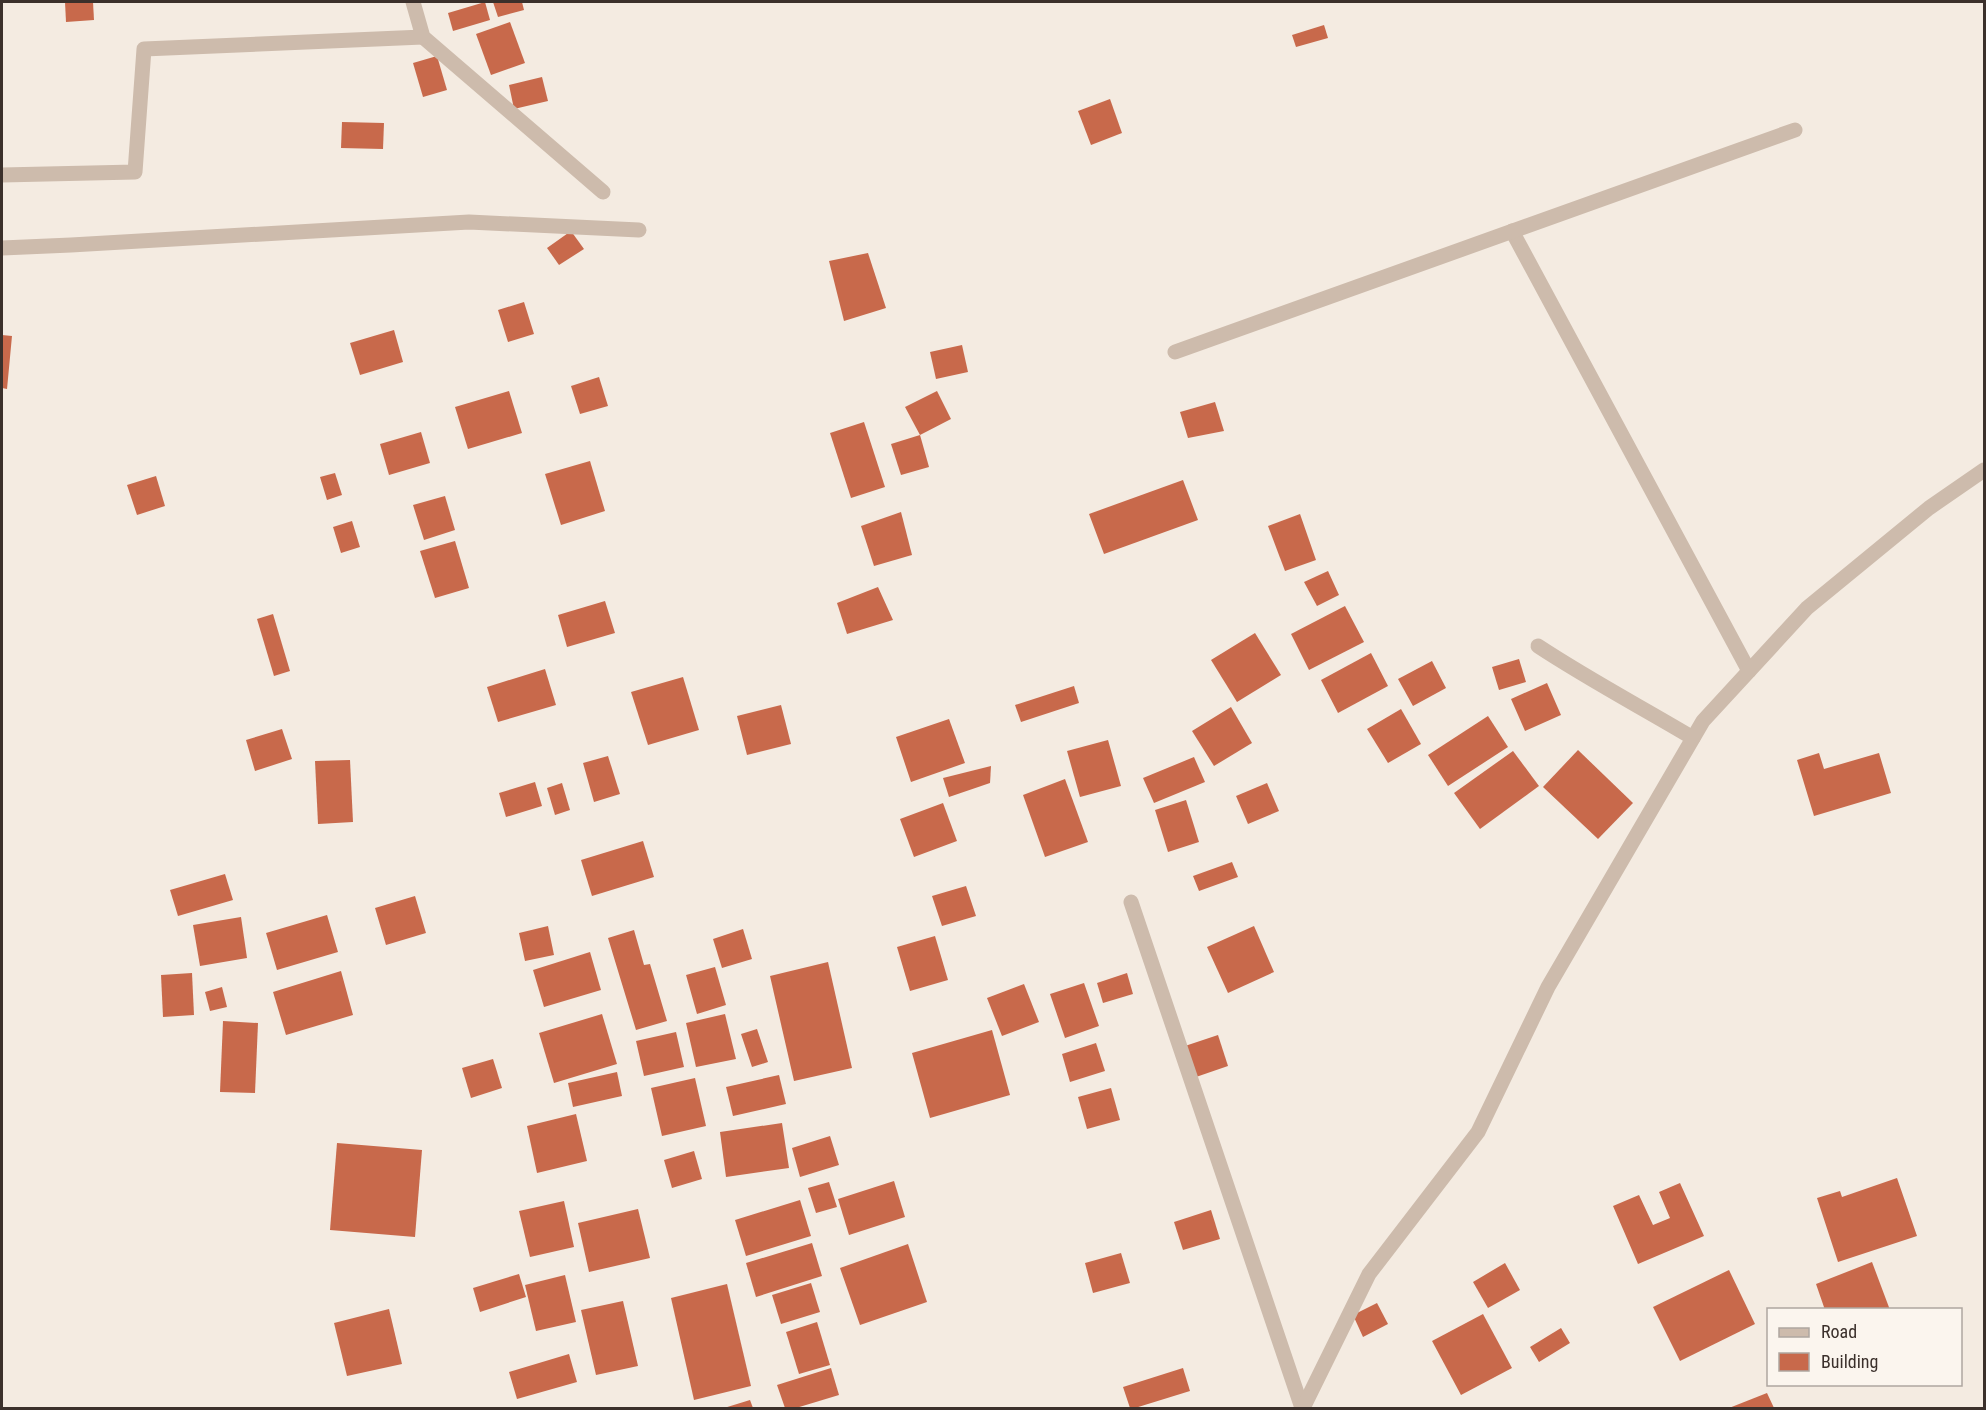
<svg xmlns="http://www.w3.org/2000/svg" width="1986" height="1410" viewBox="0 0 1986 1410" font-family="'Roboto Condensed',sans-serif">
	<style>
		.building { fill: #c8694b }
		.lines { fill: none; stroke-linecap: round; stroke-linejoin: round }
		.minor { stroke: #cdbbac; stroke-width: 15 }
	</style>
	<rect width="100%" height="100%" fill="#f4ebe1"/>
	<g class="building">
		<polygon points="65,2 93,2 94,20 66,22"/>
		<polygon points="485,2 490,20 453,31 448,13"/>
		<polygon points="493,2 522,2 524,10 498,17"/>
		<polygon points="510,22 525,63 491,75 476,34"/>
		<polygon points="1324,25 1328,38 1296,47 1292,35"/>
		<polygon points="437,56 447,90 423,97 413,63"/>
		<polygon points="542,77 548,101 514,109 509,85"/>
		<polygon points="1110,99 1122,133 1091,145 1078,111"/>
		<polygon points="342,122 384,123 383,149 341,148"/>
		<polygon points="571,231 584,249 559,265 547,248"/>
		<polygon points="868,253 886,308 844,321 829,261"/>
		<polygon points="524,302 534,334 508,342 498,310"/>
		<polygon points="394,330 403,362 360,375 350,343"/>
		<polygon points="2,335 12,336 7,389 2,388"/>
		<polygon points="962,345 968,372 936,379 930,352"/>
		<polygon points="599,377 608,406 580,414 571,386"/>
		<polygon points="509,391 522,433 468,449 455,407"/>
		<polygon points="937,391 951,419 920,435 905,407"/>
		<polygon points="1215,402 1224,431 1188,438 1180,412"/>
		<polygon points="864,422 885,487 851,498 830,433"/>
		<polygon points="421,432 430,463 389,475 380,444"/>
		<polygon points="920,435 929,467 901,475 891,444"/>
		<polygon points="590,461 605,511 561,525 545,474"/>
		<polygon points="335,473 342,495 327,500 320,477"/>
		<polygon points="156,476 165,506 137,515 127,485"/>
		<polygon points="1183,480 1198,520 1104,554 1089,514"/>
		<polygon points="445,496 455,530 424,540 413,505"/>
		<polygon points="901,512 912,555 874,566 861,526"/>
		<polygon points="1300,514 1316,560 1285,571 1268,526"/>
		<polygon points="352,521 360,547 341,553 333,527"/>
		<polygon points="455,541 469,588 435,598 420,551"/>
		<polygon points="1328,571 1339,595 1317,606 1304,582"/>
		<polygon points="878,587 893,620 847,634 837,603"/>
		<polygon points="605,601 615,633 567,647 558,615"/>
		<polygon points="1345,606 1364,642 1309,670 1291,634"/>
		<polygon points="273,614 290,671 274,676 257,619"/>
		<polygon points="1255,633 1281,675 1237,702 1211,660"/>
		<polygon points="1371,653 1388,686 1338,713 1321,680"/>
		<polygon points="1519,659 1526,682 1499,690 1492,667"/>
		<polygon points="1432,661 1446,688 1413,706 1398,679"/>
		<polygon points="545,669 556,705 498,722 487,687"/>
		<polygon points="683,677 699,730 648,745 631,692"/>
		<polygon points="1547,683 1561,715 1525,731 1511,699"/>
		<polygon points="1074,686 1079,703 1021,722 1015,705"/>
		<polygon points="781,705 791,744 747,755 737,716"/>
		<polygon points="1231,707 1252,743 1214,766 1192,731"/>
		<polygon points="1401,709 1421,744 1388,763 1367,729"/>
		<polygon points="1488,716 1508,747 1448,786 1428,755"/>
		<polygon points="949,719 965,763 911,782 896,737"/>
		<polygon points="282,729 292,759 255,771 246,740"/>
		<polygon points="1108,740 1121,786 1080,797 1067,751"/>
		<polygon points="1578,750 1633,803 1598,839 1543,787"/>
		<polygon points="1513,751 1539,786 1480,829 1454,793"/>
		<polygon points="1819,753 1824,769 1879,753 1891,793 1814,816 1797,760"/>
		<polygon points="608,756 620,794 594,802 583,763"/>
		<polygon points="1194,757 1205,782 1154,803 1143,778"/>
		<polygon points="350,760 353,822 318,824 315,761"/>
		<polygon points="991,766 990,783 949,797 943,778"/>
		<polygon points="1065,779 1088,842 1045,857 1023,795"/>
		<polygon points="535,782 542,806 506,817 499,793"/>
		<polygon points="562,783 570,810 555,815 547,788"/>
		<polygon points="1267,783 1279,811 1248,824 1236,796"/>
		<polygon points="1186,800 1199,842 1168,852 1155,810"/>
		<polygon points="943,803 957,841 914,857 900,819"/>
		<polygon points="643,841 654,877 592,896 581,860"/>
		<polygon points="1232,862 1238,877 1199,891 1193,876"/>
		<polygon points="225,874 233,900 178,916 170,890"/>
		<polygon points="966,886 976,916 942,926 932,896"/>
		<polygon points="415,896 426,933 386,945 375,908"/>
		<polygon points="327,915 338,952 277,970 266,933"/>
		<polygon points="241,917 247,958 200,966 193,925"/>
		<polygon points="548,926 554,955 525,961 519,933"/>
		<polygon points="1254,926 1274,972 1228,993 1207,947"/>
		<polygon points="743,929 752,959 722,968 713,939"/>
		<polygon points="634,930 644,965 650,964 667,1021 636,1030 608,938"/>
		<polygon points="935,936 948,980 910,991 897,947"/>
		<polygon points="590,952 601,990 544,1007 533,970"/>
		<polygon points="828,962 852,1068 794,1081 770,976"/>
		<polygon points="715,967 726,1005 697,1014 686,975"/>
		<polygon points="341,971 353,1015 286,1035 273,992"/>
		<polygon points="192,973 194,1015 163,1017 161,975"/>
		<polygon points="1127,973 1133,994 1103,1003 1097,983"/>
		<polygon points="1084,983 1099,1026 1065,1038 1050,994"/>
		<polygon points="1024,984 1039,1022 1002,1036 987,998"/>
		<polygon points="222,987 227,1007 210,1011 205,992"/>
		<polygon points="602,1014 617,1064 554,1083 539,1033"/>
		<polygon points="725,1014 736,1059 696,1067 686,1023"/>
		<polygon points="223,1021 258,1023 255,1093 220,1092"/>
		<polygon points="757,1029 768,1062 752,1067 741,1034"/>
		<polygon points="992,1030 1010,1095 930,1118 912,1053"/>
		<polygon points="676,1032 684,1067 644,1076 636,1041"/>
		<polygon points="1218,1035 1228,1066 1196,1077 1185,1046"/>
		<polygon points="1096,1043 1105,1071 1070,1082 1062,1054"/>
		<polygon points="493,1059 502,1088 471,1098 462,1068"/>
		<polygon points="617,1072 622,1096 573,1107 568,1083"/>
		<polygon points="779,1075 786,1104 733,1116 726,1087"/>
		<polygon points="695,1078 706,1126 662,1136 651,1088"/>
		<polygon points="1111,1088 1120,1120 1087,1129 1078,1097"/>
		<polygon points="576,1114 587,1161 537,1173 527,1126"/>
		<polygon points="782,1123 789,1168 726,1177 720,1132"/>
		<polygon points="830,1136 839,1165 800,1177 792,1148"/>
		<polygon points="337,1143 422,1150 415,1237 330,1230"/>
		<polygon points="694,1151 702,1179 672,1188 664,1160"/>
		<polygon points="1897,1178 1917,1236 1838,1262 1817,1198 1840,1191 1842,1197"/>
		<polygon points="894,1181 905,1217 849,1235 838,1199"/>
		<polygon points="829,1182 837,1207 816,1213 808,1188"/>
		<polygon points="1680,1183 1704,1236 1638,1264 1613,1206 1639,1195 1653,1225 1670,1218 1659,1192"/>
		<polygon points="800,1200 811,1236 746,1256 735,1220"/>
		<polygon points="564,1201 574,1247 530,1257 519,1211"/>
		<polygon points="638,1209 650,1258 589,1272 578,1223"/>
		<polygon points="1211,1210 1220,1239 1183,1250 1174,1222"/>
		<polygon points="812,1243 822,1276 756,1297 746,1263"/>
		<polygon points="908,1244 927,1302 860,1325 840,1268"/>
		<polygon points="1121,1253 1130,1283 1093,1293 1085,1263"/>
		<polygon points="1872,1262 1890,1310 1825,1310 1816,1284"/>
		<polygon points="1505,1263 1520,1290 1488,1308 1473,1282"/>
		<polygon points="1729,1270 1755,1324 1680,1361 1653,1307"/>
		<polygon points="519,1274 526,1297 480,1312 473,1288"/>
		<polygon points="565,1275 576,1322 536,1331 525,1285"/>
		<polygon points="811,1283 820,1312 781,1324 772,1295"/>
		<polygon points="727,1284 751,1386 694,1400 671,1298"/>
		<polygon points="623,1301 638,1366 596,1375 581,1310"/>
		<polygon points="1377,1303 1388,1324 1363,1337 1353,1315"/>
		<polygon points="389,1309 402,1364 347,1376 334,1323"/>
		<polygon points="1483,1314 1512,1368 1461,1395 1432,1341"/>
		<polygon points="817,1322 830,1365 799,1374 786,1332"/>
		<polygon points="1561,1328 1570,1343 1539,1362 1530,1347"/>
		<polygon points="569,1354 577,1382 517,1399 509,1372"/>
		<polygon points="831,1368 839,1395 796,1408 785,1408 777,1385"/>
		<polygon points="1183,1368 1190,1391 1135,1408 1130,1408 1123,1387"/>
		<polygon points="1767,1393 1774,1408 1729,1408"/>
		<polygon points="750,1400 753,1408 724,1408"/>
	</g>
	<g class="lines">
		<g class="minor">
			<polyline points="413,2 423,37 603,192"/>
			<polyline points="2,175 135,172 144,49 423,37"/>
			<polyline points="1512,231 1749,671"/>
			<polyline points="2,248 71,245 469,222 639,230"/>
			<polyline points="1175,352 1795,130"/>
			<path d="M 1538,646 C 1588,679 1641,707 1693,738"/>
			<polyline points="1131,902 1302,1408"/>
			<polyline points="1303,1408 1369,1274 1478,1132 1548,987 1703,721 1807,608 1929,508 1984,470"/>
		</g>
	</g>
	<rect width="1986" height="1410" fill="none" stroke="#3b302b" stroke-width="6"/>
	<rect x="1767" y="1308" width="195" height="78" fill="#fbf5ee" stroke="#aea6a0" stroke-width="1.5"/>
	<rect x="1779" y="1328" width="30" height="9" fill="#cdbbac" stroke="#aea6a0" stroke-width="1.5"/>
	<text x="1821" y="1338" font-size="18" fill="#3b302b">Road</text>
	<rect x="1779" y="1353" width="30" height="18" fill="#c8694b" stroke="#aea6a0" stroke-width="1.5"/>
	<text x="1821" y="1368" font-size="18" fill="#3b302b">Building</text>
</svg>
